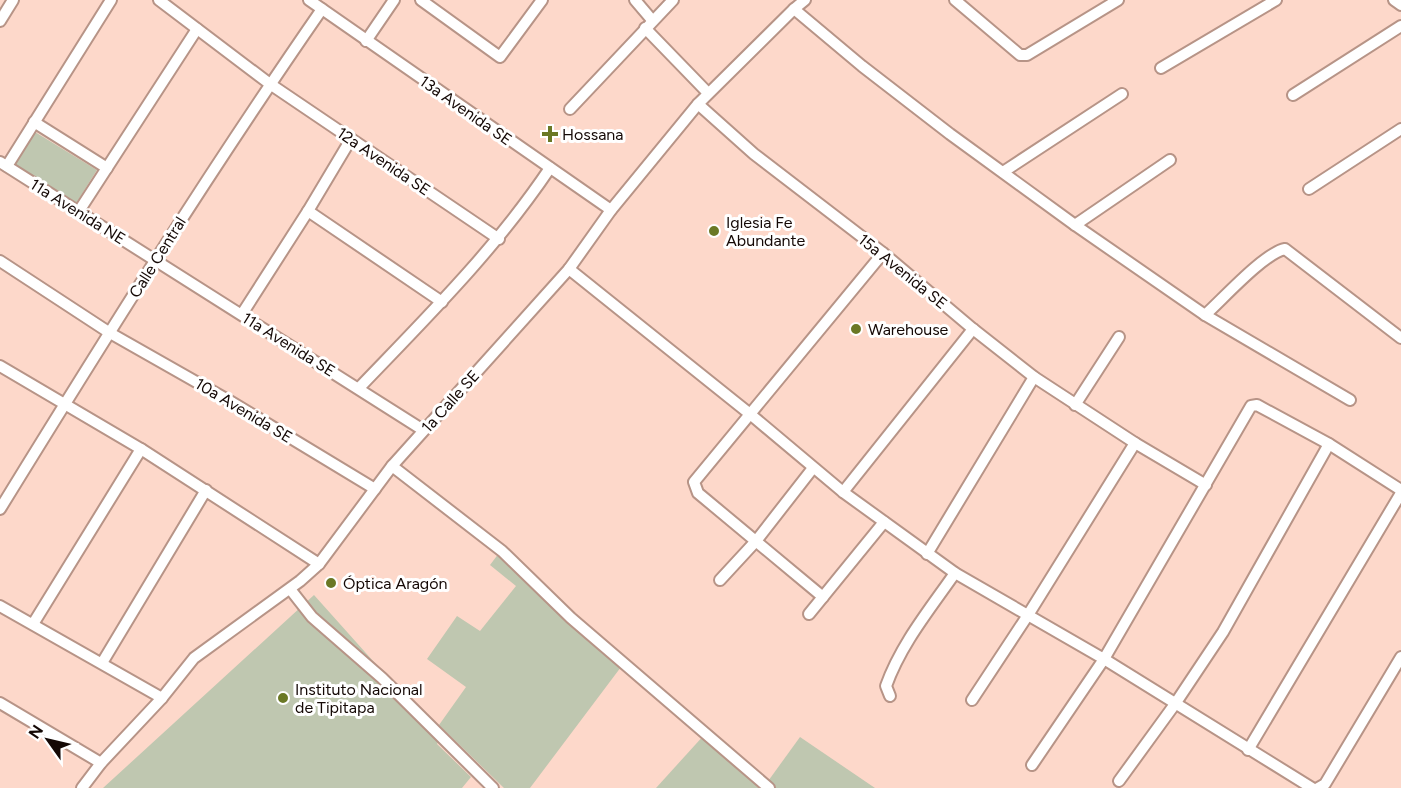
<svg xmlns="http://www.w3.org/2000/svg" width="1401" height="788" viewBox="0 0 1401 788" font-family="Figtree,sans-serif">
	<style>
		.green { fill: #bfc7b0 }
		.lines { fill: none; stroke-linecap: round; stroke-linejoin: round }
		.minor-casing { stroke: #b79487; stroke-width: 14 }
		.minor { stroke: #fff; stroke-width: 10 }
		.poi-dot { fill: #6a7825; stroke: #fff; stroke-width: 2 }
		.labels { text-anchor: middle; stroke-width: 6; stroke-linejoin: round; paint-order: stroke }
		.street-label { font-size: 16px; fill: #140805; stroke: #fff }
		.poi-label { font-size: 16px; fill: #140805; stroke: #fff; text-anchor: start }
	</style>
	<rect width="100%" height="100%" fill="#fdd8ca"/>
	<g class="green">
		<polygon points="35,132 97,170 75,205 13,167"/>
		<polygon points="499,553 621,667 530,788 504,788 439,725 466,687 427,659 457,616 480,631 516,586 490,565"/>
		<polygon points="314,595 441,737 437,744 471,777 462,788 103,788"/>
		<polygon points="705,734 767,788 656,788"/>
		<polygon points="800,737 875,788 772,788 766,784"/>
	</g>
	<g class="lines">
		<g class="minor-casing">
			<g id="minor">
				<polyline points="159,0 270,84 499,239"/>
				<polyline points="309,0 611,210"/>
				<polyline points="421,0 500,57 542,0"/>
				<polyline points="635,0 652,20"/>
				<polyline points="955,0 1020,55 1027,55 1118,0"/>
				<polyline points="1394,0 1401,5"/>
				<polyline points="794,9 862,66 950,134 1075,225 1205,315 1350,400"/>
				<polyline points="0,21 13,0"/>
				<polyline points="645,28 708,93"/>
				<polyline points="366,41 394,0"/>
				<polyline points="1161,68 1276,0"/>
				<polyline points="1293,95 1401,26"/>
				<polyline points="698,104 754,154 883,253 973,329 1034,377 1135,443 1206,485"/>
				<polyline points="570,109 673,0"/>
				<polyline points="34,122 107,168"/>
				<polyline points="0,162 423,430"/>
				<polyline points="7,166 111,0"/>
				<polyline points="1003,172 1122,94"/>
				<polyline points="1309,189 1401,129"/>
				<polyline points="79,211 197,29"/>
				<polyline points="308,211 442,302"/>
				<polyline points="1075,225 1170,160"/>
				<polyline points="0,261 110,333 228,400 375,489"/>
				<polyline points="569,269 750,414 843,492 955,573 1104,659 1312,788"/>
				<polyline points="242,314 308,211 351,139"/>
				<path d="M 1205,315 C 1222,300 1264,253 1285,249 L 1401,338"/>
				<polyline points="0,366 141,449 319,564"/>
				<path d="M 359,388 C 428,316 494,251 550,168"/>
				<polyline points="1075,405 1119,337"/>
				<polyline points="392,466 502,551 571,618 769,788"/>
				<polyline points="843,492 973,329"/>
				<path d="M 0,509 C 104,340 209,172 322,9"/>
				<polyline points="927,554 1034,377"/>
				<polyline points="720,580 756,541 813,468"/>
				<polyline points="290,589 312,617 382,678 493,788"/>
				<polyline points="823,597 698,493 694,482 883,253"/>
				<polyline points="0,606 162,698"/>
				<polyline points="809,614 884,522"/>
				<polyline points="33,624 141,449"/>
				<polyline points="102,663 206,490"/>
				<path d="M 890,696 L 886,686 C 901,644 930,609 955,573"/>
				<polyline points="972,700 1028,615 1135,443"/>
				<polyline points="0,703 101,763"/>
				<polyline points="1248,750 1401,493"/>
				<polyline points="1032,765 1104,659 1251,406 1257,405 1329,444 1401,490"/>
				<polyline points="1119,781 1175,704 1223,632 1329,444"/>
				<polyline points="82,788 101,763 162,698 194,658 300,581 319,564 392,466 569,269 611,210 698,104 794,9 805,0"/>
				<polyline points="1318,788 1325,784 1401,657"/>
			</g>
		</g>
		<use href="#minor" class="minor"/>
	</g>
	<g class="poi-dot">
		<path d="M547 125h6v6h6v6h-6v6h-6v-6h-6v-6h6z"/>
		<circle cx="714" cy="231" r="6"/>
		<circle cx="856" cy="329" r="6"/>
		<circle cx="331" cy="583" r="6"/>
		<circle cx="283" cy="698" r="6"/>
	</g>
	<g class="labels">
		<g class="street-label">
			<text transform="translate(466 110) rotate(35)" y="6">13a Avenida SE</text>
			<text transform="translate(384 161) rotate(34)" y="6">12a Avenida SE</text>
			<text transform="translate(78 211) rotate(32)" y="6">11a Avenida NE</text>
			<text transform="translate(157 257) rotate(-58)" y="6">Calle Central</text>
			<text transform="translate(903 271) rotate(39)" y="6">15a Avenida SE</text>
			<text transform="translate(289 344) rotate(32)" y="6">11a Avenida SE</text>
			<text transform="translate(450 401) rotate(-48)" y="6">1a Calle SE</text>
			<text transform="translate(244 410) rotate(31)" y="6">10a Avenida SE</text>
		</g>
		<g class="poi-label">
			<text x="562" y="140">Hossana</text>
			<text x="726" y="228">Iglesia Fe<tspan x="726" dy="18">Abundante</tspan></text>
			<text x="868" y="335">Warehouse</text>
			<text x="343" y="589">Óptica Aragón</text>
			<text x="295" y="695">Instituto Nacional<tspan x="295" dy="18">de Tipitapa</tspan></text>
		</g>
	</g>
	<g transform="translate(48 740) rotate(304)" stroke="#ffffff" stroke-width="4.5" paint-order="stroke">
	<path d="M0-4.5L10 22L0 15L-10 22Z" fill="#140805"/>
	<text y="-9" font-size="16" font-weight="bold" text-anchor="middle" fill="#140805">N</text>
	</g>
</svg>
